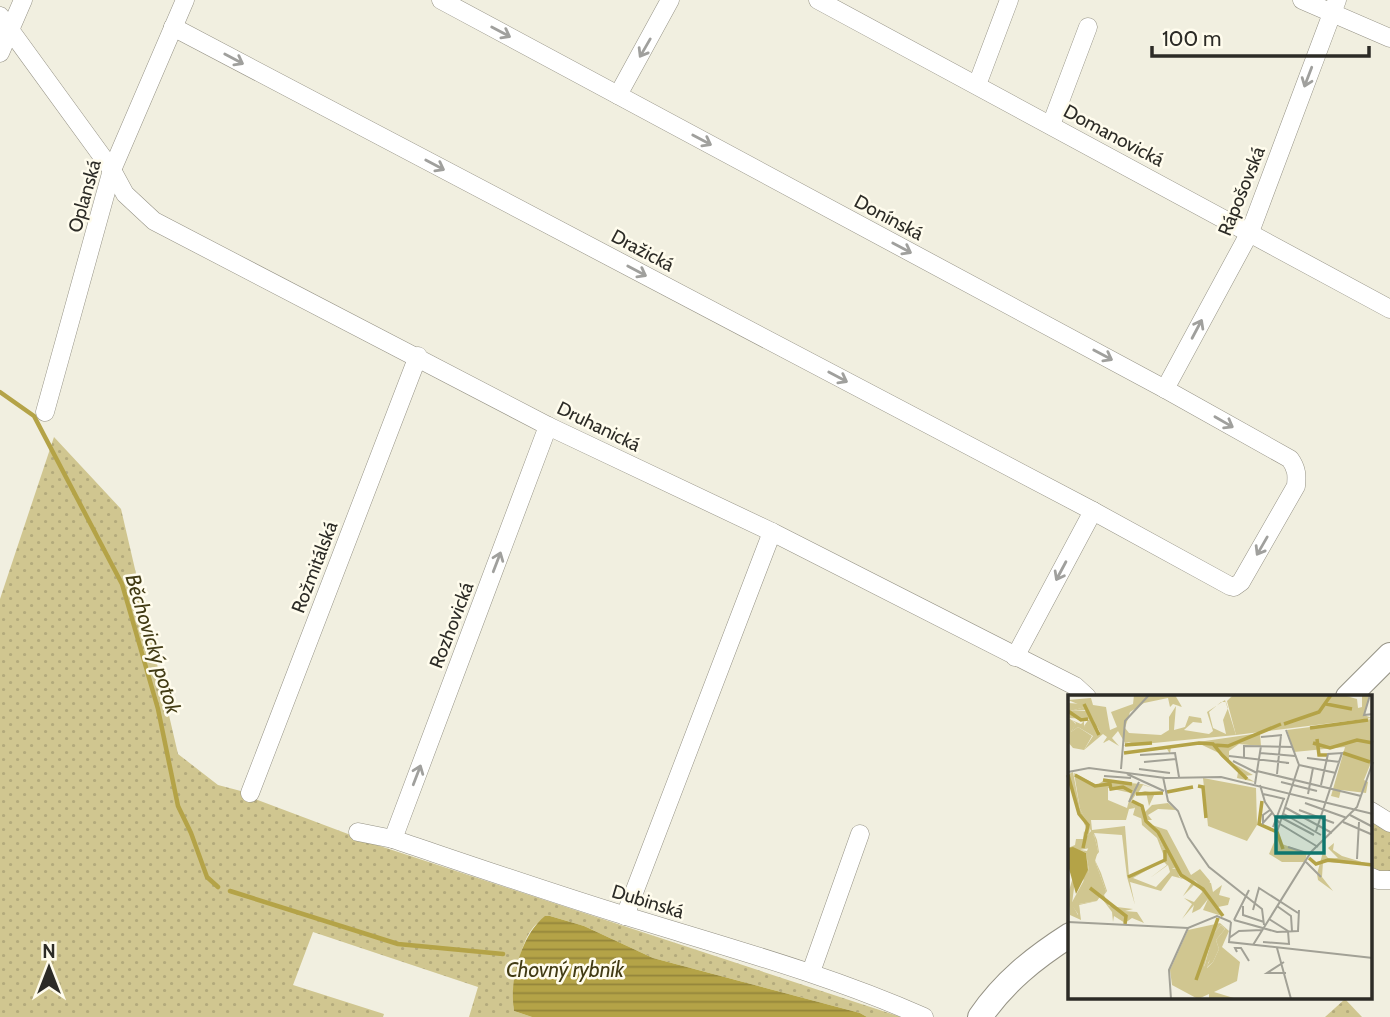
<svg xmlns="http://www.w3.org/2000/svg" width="1390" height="1017" viewBox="0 0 1390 1017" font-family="Cabin,sans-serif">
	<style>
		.green { fill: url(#green-dots) }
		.water { fill: url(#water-rules) }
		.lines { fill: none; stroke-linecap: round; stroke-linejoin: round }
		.stream { stroke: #b4a347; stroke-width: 4.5 }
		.street-casing { stroke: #959285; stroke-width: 19 }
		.secondary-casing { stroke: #959285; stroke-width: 26 }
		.street { stroke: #fff; stroke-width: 18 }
		.secondary { stroke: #fff; stroke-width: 24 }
		.oneway { stroke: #a0a09d }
		.labels { text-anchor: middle; stroke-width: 5; stroke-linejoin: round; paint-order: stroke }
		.street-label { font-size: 19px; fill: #2c2b26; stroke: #fffced }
		.water-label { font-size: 21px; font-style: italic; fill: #423b14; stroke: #fffced }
		.inset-river { fill: none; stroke: #b4a347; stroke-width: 3.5 }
		.inset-road { fill: none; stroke: #a2a196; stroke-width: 2 }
		.view { fill: #0f766e; fill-opacity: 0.15; stroke: #0f766e; stroke-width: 3.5 }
		.inset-edge { fill: none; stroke: #2c2b26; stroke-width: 3.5 }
	</style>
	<defs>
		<pattern id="green-dots" width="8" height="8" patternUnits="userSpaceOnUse" patternTransform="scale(1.75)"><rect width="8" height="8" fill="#d0c690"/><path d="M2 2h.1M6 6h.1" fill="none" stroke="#b3aa7c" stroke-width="1.8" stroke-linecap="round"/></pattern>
		<pattern id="water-rules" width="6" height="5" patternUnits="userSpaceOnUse" patternTransform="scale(1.75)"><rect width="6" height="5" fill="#b4a347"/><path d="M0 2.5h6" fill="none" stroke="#93853b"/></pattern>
	</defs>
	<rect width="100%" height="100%" fill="#f1efe0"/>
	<g class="green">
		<path d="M 54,437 L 121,509 L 178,754 L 218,785 L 256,795 L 255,799 L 380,846 L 901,1017 L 867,1017 L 860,1013 L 653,958 L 584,926 L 550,916 C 543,920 537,922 532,929 C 519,946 511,990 514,1011 L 532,1017 L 469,1017 L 478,987 L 313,932 L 293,985 L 384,1014 L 383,1017 L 0,1017 L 0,599 Z"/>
		<polygon points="1371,817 1390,831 1390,874 1371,871"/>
		<polygon points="1345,999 1362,1017 1325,1017"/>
	</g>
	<path class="water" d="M 545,916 L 550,916 L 584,926 L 653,958 L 860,1013 L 867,1017 L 532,1017 L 514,1011 C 509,981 521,935 545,916 Z"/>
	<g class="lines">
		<g class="stream">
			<polyline points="0,392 34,416 122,584 158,709 178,806 191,833 207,877 218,887"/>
			<polyline points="230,891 398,944 503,954"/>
		</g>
		<g class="street-casing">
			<g id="street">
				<polyline points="818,0 1390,309"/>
				<polyline points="1302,0 1390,38"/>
				<polyline points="0,16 112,170 125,194 154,221 548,426 772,532 1075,686 1087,697"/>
				<path d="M 173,27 L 1093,511 L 1230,586 L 1234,587 L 1241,582 L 1296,486 C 1297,475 1297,469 1290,459 L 1165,389 L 441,0"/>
				<polyline points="0,53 23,0"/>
				<polyline points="977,85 1009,0"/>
				<polyline points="618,95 670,0"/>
				<polyline points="1051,125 1088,27"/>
				<polyline points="1165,389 1250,232 1337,0"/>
				<polyline points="45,412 112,170 185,0"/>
				<polyline points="1015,657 1093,511"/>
				<polyline points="250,793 418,356"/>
				<polyline points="1371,811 1390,823"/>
				<path d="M 358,832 L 393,839 C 470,865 548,892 626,916 C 726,947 827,974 924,1017"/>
				<polyline points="393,839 548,426"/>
				<polyline points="1371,877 1378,880 1390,880"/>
				<polyline points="625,916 772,532"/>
				<polyline points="811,972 860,834"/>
			</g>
		</g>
		<g class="secondary-casing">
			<g id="secondary">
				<polyline points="1348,697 1390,655"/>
				<path d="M 980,1017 C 1004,982 1034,958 1070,935"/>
			</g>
		</g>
		<use href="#street" class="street"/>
		<use href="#secondary" class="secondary"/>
	</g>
	<defs><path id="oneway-shaft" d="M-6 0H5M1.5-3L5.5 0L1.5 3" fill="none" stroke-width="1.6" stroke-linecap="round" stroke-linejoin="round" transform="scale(1.75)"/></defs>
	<g class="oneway">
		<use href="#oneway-shaft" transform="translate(501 32) rotate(28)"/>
		<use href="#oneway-shaft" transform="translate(645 48) rotate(120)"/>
		<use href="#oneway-shaft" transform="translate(234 59) rotate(28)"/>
		<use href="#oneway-shaft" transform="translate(1308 77) rotate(111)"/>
		<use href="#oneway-shaft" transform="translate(702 140) rotate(28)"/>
		<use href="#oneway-shaft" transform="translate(435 165) rotate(28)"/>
		<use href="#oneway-shaft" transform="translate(902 248) rotate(28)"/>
		<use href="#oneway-shaft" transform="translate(637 271) rotate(28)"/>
		<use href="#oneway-shaft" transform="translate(1197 329) rotate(-62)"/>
		<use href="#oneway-shaft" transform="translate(1103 355) rotate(28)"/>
		<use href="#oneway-shaft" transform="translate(838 377) rotate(28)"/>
		<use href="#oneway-shaft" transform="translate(1224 422) rotate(30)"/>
		<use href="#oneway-shaft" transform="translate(1262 546) rotate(120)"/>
		<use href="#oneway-shaft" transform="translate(497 562) rotate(-69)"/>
		<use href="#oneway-shaft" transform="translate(1061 571) rotate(118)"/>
		<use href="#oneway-shaft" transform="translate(417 775) rotate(-69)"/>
	</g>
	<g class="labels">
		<g class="street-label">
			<text transform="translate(1114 135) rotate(28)" y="7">Domanovická</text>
			<text transform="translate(1241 191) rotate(-68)" y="7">Rápošovská</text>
			<text transform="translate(84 196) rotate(-74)" y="7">Oplanská</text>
			<text transform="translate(889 217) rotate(28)" y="7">Donínská</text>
			<text transform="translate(643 250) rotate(28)" y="7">Dražická</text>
			<text transform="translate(599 426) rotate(26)" y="7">Druhanická</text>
			<text transform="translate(314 567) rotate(-69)" y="7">Rožmitálská</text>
			<text transform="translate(451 625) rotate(-69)" y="7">Rozhovická</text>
			<text transform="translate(648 901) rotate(17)" y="7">Dubinská</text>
		</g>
		<g class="water-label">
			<text transform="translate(153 644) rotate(73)" y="7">Běchovický potok</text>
			<text x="565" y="977">Chovný rybník</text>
		</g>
	</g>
	<g transform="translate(1068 695)">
		<rect width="304" height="304" fill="#f1efe0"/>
		<path d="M 66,0 L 107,0 L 114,12 L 105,9 L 102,12 L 100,3 L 76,8 L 62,17 L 57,33 L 61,38 L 93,40 L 101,35 L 101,22 L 108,11 L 106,35 L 117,32 L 121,21 L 133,23 L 134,28 L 125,27 L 116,35 L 141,39 L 145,36 L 139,17 L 157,5 L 168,40 L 55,51 L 63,47 L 57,48 L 50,36 L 44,43 L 51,51 L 41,45 L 35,48 L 39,42 L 35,39 L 16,55 L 25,41 L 10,32 L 3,37 L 8,28 L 1,24 L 13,29 L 16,26 L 16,31 L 32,37 L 20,15 L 2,16 L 17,12 L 0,5 L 23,3 L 25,10 L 38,12 L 42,35 L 49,32 L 43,17 L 65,9 ZM 153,7 L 158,7 L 160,13 L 155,25 L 158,39 L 145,33 L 141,17 ZM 192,38 L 193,51 L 171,49 L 161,56 L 161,66 L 185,80 L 176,81 L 187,87 L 169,83 L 170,77 L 153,59 L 132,49 L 103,52 L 102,59 L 99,54 L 54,58 ZM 6,78 L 29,90 L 35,86 L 74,89 L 85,93 L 75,90 L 70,98 L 77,96 L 87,98 L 81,111 L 78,97 L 68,99 L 62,108 L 67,113 L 61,114 L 58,125 L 23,125 L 24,135 L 57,131 L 61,181 L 97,164 L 89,143 L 74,130 L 72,111 L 77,125 L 89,136 L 97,159 L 108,169 L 104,174 L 110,173 L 111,182 L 119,185 L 104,181 L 93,196 L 62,187 L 67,210 L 59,182 L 54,140 L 26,138 L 29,145 L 31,157 L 26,163 L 33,178 L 39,196 L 36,200 L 41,211 L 65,214 L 57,216 L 69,217 L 76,228 L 64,223 L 57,228 L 46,221 L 45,227 L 44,217 L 32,201 L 29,206 L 11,210 L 13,225 L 2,220 L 0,199 L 5,182 L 0,170 L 7,185 L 4,209 L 10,220 L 11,209 L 28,206 L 31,200 L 38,196 L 27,166 L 26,161 L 30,156 L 26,139 L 22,153 L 12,155 L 18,158 L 21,176 L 17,188 L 11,196 L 16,187 L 14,179 L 20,175 L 18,158 L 0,153 L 7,150 L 8,144 L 15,144 L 16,136 L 19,141 L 23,136 L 12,114 ZM 40,93 L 63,98 L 59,113 L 40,105 ZM 95,166 L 99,170 L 82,183 L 100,170 L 102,177 L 88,192 L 65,183 ZM 210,138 L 214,149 L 239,158 L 237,167 L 214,167 L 201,159 ZM 266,148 L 265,155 L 274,161 L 304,170 L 255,167 L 254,182 L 265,196 L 250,185 L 249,179 L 255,157 L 260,163 L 270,163 L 260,153 ZM 126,184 L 143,188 L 145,197 L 154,190 L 151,200 L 162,203 L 160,210 L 150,212 L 154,221 L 135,215 L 140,204 L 132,214 L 124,218 L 126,210 L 114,224 L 124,209 L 116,203 L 126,207 L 135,196 L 139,199 ZM 153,230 L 157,234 L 148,245 L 151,254 L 145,267 L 138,273 L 142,265 L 136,273 L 145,239 Z" fill="#d0c690" fill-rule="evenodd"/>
		<path d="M 165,0 L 275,0 L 289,4 L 290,13 L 294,12 L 294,0 L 302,0 L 296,20 L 304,23 L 168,40 L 159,6 ZM 0,8 L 15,9 L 18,12 L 2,16 L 20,16 L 24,27 L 29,26 L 28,20 L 36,29 L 29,30 L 30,40 L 16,31 L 21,24 L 1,23 L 8,29 L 3,37 L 10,32 L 24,41 L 16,55 L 5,53 L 0,47 ZM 304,24 L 304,65 L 296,85 L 300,87 L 298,98 L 273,95 L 271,103 L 263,101 L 277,52 L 226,57 L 219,35 ZM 135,83 L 188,93 L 189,130 L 179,146 L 140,131 ZM 65,105 L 77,117 L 84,110 L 100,108 L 108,115 L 90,114 L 80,120 L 84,125 L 77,125 L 65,120 L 67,113 L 61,108 ZM 81,129 L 99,135 L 123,180 L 132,174 L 142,186 L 141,191 L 126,185 L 142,201 L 142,205 L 127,189 L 115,201 L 124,187 L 112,182 L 109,172 L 103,174 L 108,169 L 97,160 L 89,136 ZM 26,139 L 30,156 L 27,166 L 38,196 L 28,206 L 11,209 L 12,222 L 3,209 L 21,176 L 18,158 L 12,155 L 19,156 ZM 152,228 L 161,236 L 154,252 L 172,267 L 169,286 L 146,297 L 169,304 L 141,304 L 141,299 L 130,304 L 104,290 L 102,275 L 120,235 ZM 153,230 L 157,234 L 148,245 L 151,254 L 145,267 L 139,273 L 141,264 L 136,272 L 145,239 Z" fill="#d0c690" fill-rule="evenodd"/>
		<path d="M 5,77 L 12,114 L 22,132 L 21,141 L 3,94 L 1,79 Z" fill="#d0c690"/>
		<path d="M 5,152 L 18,158 L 20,175 L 8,199 L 0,170 L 0,153 Z" fill="#b4a347"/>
		<path class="inset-river" d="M 16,9 L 31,40M 258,9 L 284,14M 0,16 L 13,25 L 20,24M 216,29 L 251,17 L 263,0M 242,33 L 300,25M 249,44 L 251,60 L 259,60M 245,48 L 262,53 L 289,45 L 305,48M 57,50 L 84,48M 146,50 L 160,51 L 213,29M 56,58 L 131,48 L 145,49 L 154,60M 275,58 L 302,67M 154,60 L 179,84M 0,80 L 11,119 L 20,130 L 15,153M 7,80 L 27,91 L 42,89 L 43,94 L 55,92 L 64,97M 35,85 L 64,89M 130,91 L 135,92 L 138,123M 99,97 L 125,92M 68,99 L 95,98M 64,106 L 74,111 L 78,126 L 90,137 L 113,180 L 135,194 L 155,221M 194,106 L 191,129 L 209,137 L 215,154M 241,163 L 248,169 L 260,165 L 305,170M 60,182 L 97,165 L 97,155M 22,193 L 58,221 L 57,229M 128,285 L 150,223"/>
		<path class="inset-road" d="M 302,0 L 296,20 L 305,19M 193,42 L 214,40M 192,58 L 227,61M 72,60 L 107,58 L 111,82M 161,61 L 221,68 L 218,68M 176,63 L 176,51 L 225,52M 239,63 L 272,67M 165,66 L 189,78M 76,67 L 108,64M 231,70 L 268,78M 53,74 L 57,26 L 81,0M 71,74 L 102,78M 189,76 L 293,101M 0,77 L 21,73 L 97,83 L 153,82 L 305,119M 59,79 L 96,96M 209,79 L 213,40M 36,81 L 63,83M 95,82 L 100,106 L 110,116 L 120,142 L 141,172 L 194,214 L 196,230M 213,87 L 249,96M 187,89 L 193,51M 192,90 L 197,107 L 212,129 L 250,152M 195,99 L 217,104M 240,99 L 245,73M 61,107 L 71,87M 237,108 L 279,123M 218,113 L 264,138M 202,115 L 195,120 L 195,128 L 204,118M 231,115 L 266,128M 216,119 L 253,140M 282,120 L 305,132M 214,123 L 246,140M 275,127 L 305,140M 205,132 L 216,103M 248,136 L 274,58 L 260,59 L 253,90M 209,137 L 231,70 L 218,35M 220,152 L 242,159M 289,164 L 291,127M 238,167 L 253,182M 175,211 L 175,220 L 196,227M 209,211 L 223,221 L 224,236M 185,215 L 191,193 L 230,218M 166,225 L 209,237 L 230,236 L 231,215M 166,225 L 181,195M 0,227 L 120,233 L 149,221 L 163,227M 163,227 L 161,247 L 305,263M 161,243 L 171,236 L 194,235M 195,247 L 221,249 L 220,236 L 201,224M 185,250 L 243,157 L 289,112 L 305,67M 209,253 L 223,304M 169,257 L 167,253 L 173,253 L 181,266M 216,267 L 199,278 L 218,278M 103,304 L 101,275 L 120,233"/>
		<path class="view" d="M 208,122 L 256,122 L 256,158 L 208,158 Z"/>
		<rect width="304" height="304" class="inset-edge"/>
	</g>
	<g transform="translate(49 968)" stroke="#fffced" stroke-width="5" paint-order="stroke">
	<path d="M0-5L12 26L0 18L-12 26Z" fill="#2c2b26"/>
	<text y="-10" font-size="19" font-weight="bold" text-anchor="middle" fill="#2c2b26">N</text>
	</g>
	<path d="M1152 46v10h217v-10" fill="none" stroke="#2c2b26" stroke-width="3.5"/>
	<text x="1162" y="46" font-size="21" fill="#2c2b26" stroke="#fffced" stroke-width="5" paint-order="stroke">100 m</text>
</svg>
